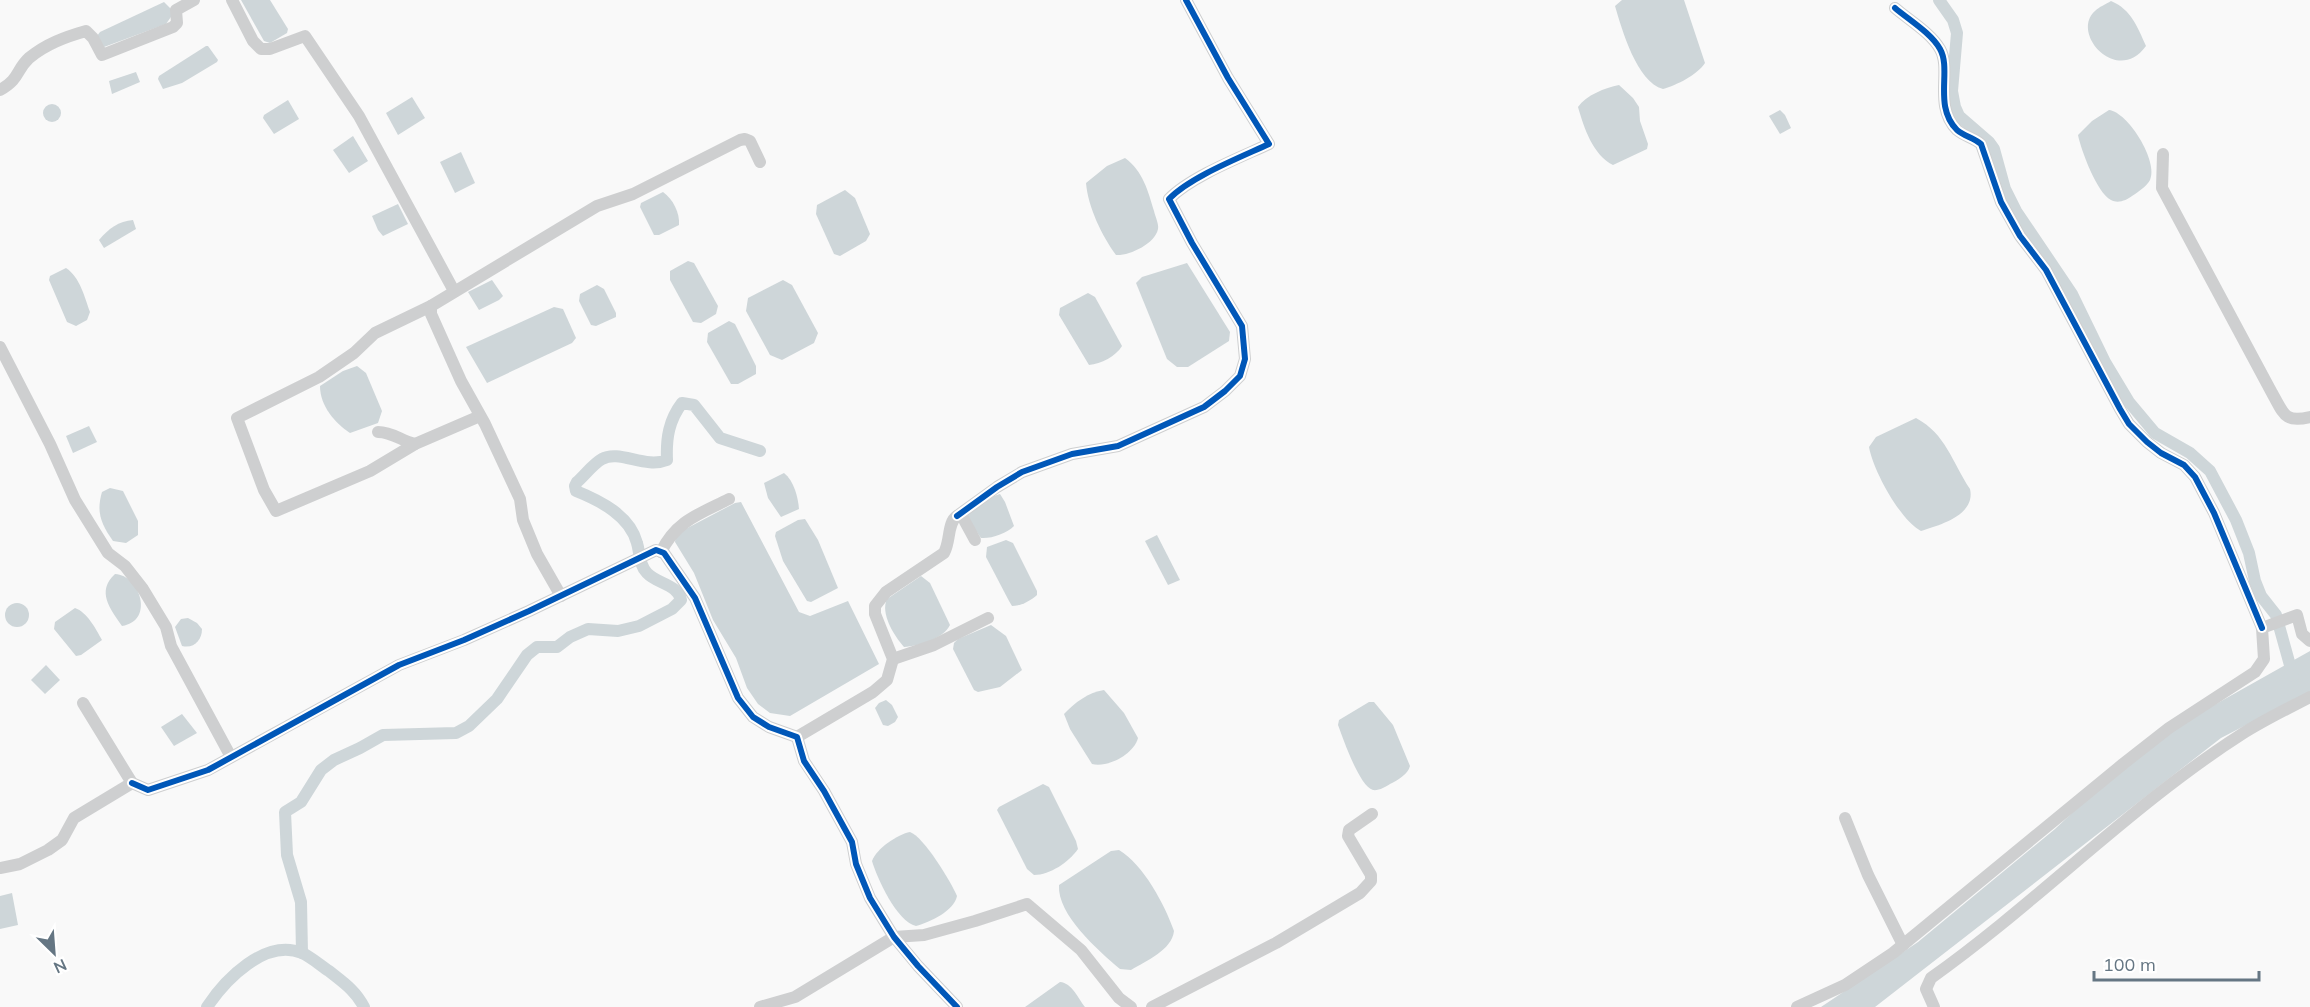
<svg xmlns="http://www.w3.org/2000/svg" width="2310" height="1007" viewBox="0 0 2310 1007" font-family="Mulish,sans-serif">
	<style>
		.water { fill: #ced6d9 }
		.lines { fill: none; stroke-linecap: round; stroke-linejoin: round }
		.canal { stroke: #ced6d9; stroke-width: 12 }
		.minor { stroke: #cecfd0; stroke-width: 12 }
		.cycleway-casing { stroke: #fff; stroke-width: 10 }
		.cycleway { stroke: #0057b8; stroke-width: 6 }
	</style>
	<rect width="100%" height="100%" fill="#f9f9f9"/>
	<g class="water">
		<polygon points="241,0 270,0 288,29 287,33 270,43 264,41"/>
		<path d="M 1622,0 L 1684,0 L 1705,63 C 1697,75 1677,85 1663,89 C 1637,82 1622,30 1615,6 Z"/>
		<path d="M 2111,1 C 2131,9 2138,28 2146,46 C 2117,86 2070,33 2095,11 C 2099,7 2106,4 2111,1 Z"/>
		<polygon points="164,2 171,9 173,14 166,24 104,47 97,36 100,32"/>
		<polygon points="206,46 208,46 218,60 217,62 182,83 163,89 158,79 159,76"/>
		<polygon points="136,72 140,82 112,94 109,81"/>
		<path d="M 1619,85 L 1633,98 L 1639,107 L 1640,121 L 1648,144 L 1647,149 L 1613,165 C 1593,155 1584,128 1578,107 C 1586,95 1605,88 1619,85 Z"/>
		<polygon points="412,97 425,118 398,135 386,113"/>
		<polygon points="288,100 299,119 274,134 263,118 264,115"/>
		<circle cx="52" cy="113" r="9"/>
		<polygon points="1780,110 1785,115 1791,128 1780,134 1769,116"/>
		<path d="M 2109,110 C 2128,112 2159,162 2150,180 C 2147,186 2138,192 2132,196 C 2127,200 2118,204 2111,200 C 2097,193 2081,150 2078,135 L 2092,121 Z"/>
		<polygon points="353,136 368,161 349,173 333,150"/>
		<polygon points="461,152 475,183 455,193 440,162"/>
		<path d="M 1125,158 C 1143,171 1148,191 1154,211 C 1155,216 1159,224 1158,229 C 1155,244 1129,256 1116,255 C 1102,236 1088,207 1086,183 L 1107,166 Z"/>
		<polygon points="845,190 855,198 870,234 866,241 840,256 834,254 816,214 817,205"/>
		<path d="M 663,192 C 673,199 680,213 679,225 L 659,235 L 654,235 L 640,207 L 641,203 Z"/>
		<polygon points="398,204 408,224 383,236 378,230 372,216"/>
		<path d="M 133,220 L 136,229 L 104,248 L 99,240 C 108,229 119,221 133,220 Z"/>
		<polygon points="688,261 694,263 718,306 716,314 701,323 693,322 670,280 670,271"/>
		<polygon points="1187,263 1230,332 1229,341 1188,367 1177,367 1167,359 1136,283 1142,277"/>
		<path d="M 66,268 C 80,277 85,298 90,312 L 87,320 L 76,326 L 67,322 L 49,280 L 50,276 Z"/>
		<polygon points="492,280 503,296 499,300 479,310 468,292"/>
		<polygon points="783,280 792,285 818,333 814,343 782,360 770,355 746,311 748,298"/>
		<polygon points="597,285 604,289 616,313 616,317 596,326 591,325 579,301 580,294"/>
		<path d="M 1088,293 L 1095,297 L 1122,346 C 1116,356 1101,364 1089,365 L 1059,315 L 1060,308 Z"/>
		<polygon points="554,307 563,309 576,338 572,343 487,383 466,347"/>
		<polygon points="729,321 735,324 756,366 756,374 738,384 731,384 707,342 708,333"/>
		<path d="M 357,366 L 366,373 L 382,411 L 378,423 L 350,433 C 335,423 320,406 320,386 L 343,371 Z"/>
		<path d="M 1916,418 C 1946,434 1952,462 1970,489 C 1976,515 1940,525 1921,531 C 1900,520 1873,470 1869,447 L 1876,437 Z"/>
		<polygon points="89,426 97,442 73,453 66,436"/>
		<path d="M 784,473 C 794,481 798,497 799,509 L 781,517 L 768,498 L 764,483 Z"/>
		<path d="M 110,488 L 123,491 L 138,521 L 138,535 L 126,543 L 113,541 C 101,524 96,512 102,492 Z"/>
		<path d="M 1000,494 L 1005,502 L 1014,526 C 1007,533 991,539 981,538 L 968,519 L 968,514 L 994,496 Z"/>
		<polygon points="741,502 799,612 810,616 848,601 879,664 790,716 770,713 758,704 747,688 736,658 713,620 694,573 675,542 676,534 735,503"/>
		<polygon points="805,519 818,540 838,588 811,602 807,601 783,561 775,536 776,532 798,520"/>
		<polygon points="1157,535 1180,580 1168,585 1145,541"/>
		<path d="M 1006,540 L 1013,543 L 1037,591 L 1037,595 C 1030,601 1021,606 1012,606 L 1009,601 L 986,557 L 987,547 Z"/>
		<path d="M 115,574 C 140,575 155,621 122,626 C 110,609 96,591 115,574 Z"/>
		<path d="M 921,576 L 930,583 L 950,625 C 943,639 919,646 904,647 C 894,636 880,613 887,599 Z"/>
		<circle cx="17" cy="615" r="12"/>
		<path d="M 75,608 C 87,612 96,629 102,640 L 81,655 L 76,656 L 54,629 L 55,622 Z"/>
		<path d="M 188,618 L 197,623 L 202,629 C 202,640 194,649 182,646 L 175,627 L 181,619 Z"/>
		<polygon points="991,625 1006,636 1022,670 1000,687 978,692 974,690 953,649 954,643 958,639"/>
		<polygon points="2310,651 2310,692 2221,738 1875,1007 1821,1007 1918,942 2055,829 2106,781 2191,718"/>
		<polygon points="46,665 60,680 45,694 31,680"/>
		<path d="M 1104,690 L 1124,713 L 1138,738 C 1134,754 1108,768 1092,764 L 1070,729 L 1064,714 C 1074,703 1089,692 1104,690 Z"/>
		<polygon points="886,700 892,705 898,717 895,722 888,726 883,725 875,708 879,703"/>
		<path d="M 1369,702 L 1374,702 L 1393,725 L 1410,766 C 1408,774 1398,780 1390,784 C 1386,787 1378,791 1373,790 C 1359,786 1343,738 1338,725 L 1339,720 Z"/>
		<polygon points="182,714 197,733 174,746 161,727"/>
		<path d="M 1043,784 L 1049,787 L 1076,841 L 1078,849 C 1069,862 1050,875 1034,875 L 1027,869 L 997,810 L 999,807 Z"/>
		<path d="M 910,832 C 924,837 951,882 957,896 C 954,911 930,922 916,926 C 897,922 877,878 872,861 C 876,849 898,834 910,832 Z"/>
		<path d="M 1119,850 C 1143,864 1165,905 1174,931 C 1172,950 1146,961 1131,970 L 1120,969 C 1099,951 1057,915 1059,885 L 1111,851 Z"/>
		<polygon points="12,893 18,925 0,929 0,896"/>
		<path d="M 1060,982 C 1072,983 1078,998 1085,1007 L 1025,1007 Z"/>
	</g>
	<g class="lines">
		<g class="canal">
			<polyline points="1939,0 1953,20 1957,33 1952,91 1955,107 1959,116 1989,142 1994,149 2005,189 2016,211 2072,294 2105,362 2129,402 2155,433 2190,453 2210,471 2236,520 2249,553 2255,581 2261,596 2276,615 2293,676"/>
			<path d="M 302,953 L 301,902 L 287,855 L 285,812 L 301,802 L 321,770 L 334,760 L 360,748 L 383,735 L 456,733 L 469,726 L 497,699 L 527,655 L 537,647 L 557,647 L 570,637 L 588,629 L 618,631 L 639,626 L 672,609 L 681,600 C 678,584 657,584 647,573 C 639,565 640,553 637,543 C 630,516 601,501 576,491 L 575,486 L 577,482 C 585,475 593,464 602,459 C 619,449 645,469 667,460 C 666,438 669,420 682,403 L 694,405 L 720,438 L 760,451"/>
			<path d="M 207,1007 C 225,980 265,938 302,953 C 311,957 320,965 329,971 C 344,983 355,990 364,1007"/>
		</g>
		<g class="minor">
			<polyline points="232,0 253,41 261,49 270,49 305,36 359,116 454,291"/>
			<path d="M 1895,8 C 1909,20 1931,33 1940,49 C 1952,70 1933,106 1957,130 C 1964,136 1974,138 1981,144 L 2001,202 L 2020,236 L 2046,270 L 2120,409 L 2129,424 L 2147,442 L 2161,453 L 2184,465 L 2195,477 L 2214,513 L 2262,628"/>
			<path d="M 0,90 C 20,79 16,70 29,58 C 46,44 65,37 86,31 L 93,38 L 102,55 L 173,27 L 177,23 L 176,10 L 194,0"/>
			<path d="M 2163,154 L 2162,188 L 2272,393 C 2284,414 2284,423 2310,417"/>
			<polyline points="431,306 375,333 354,353 319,377 237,418 264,490 276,511 370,471 415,444 480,416"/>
			<polyline points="0,347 50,444 75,500 108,553 125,566 143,589 166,627 171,646 231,757"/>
			<path d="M 378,432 C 393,432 401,441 415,444"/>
			<path d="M 957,516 L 997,487 L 1022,472 L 1072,454 L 1118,446 L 1204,407 L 1225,391 L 1240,376 L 1245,359 L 1242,326 L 1192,243 L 1169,199 C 1190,177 1241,157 1269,144 L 1228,78 L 1186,0"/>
			<path d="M 661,552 C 676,521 699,514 729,499"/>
			<polyline points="561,596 537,554 523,520 520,499 485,424 461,381 431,314 431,306 597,206 633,194 740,140 745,139 750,141 760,162"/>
			<polyline points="893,659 934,645 988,618"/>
			<path d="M 797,737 L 873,692 L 887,680 L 893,659 L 875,614 L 875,606 L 886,592 L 944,553 C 951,540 947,523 957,516 L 963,518 L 975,540"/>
			<polyline points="132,783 148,790 208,770 399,665 464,640 529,611 656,550 664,553 695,598 738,698 753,717 769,727 797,737 804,761 824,791 852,842 856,864 870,898 894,937 918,966 957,1007"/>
			<polyline points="1845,818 1868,875 1903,945"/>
			<polyline points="0,868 20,864 48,850 62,840 74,818 132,783 83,703"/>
			<polyline points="760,1007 795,997 894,937 924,935 975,921 1027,904 1081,950 1119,998 1131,1007"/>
			<polyline points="1152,1007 1276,943 1360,893 1371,881 1371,875 1348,836 1349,830 1372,814"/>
			<polyline points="1797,1007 1845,985 1893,953 2123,764 2169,728 2255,672 2264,659 2262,628 2297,615 2302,634 2310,641"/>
			<path d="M 1934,1007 L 1926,989 L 1931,978 C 2038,902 2131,805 2242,734 C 2264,720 2287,709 2310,697"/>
		</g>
		<g class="cycleway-casing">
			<g id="cycleway">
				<path d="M 1895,8 C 1909,20 1931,33 1940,49 C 1952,70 1933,106 1957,130 C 1964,136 1974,138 1981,144 L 2001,202 L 2020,236 L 2046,270 L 2120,409 L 2129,424 L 2147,442 L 2161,453 L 2184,465 L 2195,477 L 2214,513 L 2262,628"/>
				<path d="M 957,516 L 997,487 L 1022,472 L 1072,454 L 1118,446 L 1204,407 L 1225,391 L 1240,376 L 1245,359 L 1242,326 L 1192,243 L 1169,199 C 1190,177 1241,157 1269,144 L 1228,78 L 1186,0"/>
				<polyline points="132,783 148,790 208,770 399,665 464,640 529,611 656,550 664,553 695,598 738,698 753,717 769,727 797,737 804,761 824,791 852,842 856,864 870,898 894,937 918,966 957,1007"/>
			</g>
		</g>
		<use href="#cycleway" class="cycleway"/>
	</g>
	<g transform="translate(54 953) rotate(155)" stroke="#ffffff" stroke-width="4.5" paint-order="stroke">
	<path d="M0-4.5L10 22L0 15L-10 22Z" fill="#657683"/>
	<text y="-9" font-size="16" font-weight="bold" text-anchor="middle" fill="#657683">N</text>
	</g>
	<path d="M2094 971v9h165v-9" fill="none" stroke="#657683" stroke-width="3"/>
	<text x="2103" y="971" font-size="18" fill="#657683" stroke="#ffffff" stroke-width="4.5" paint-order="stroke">100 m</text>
</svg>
